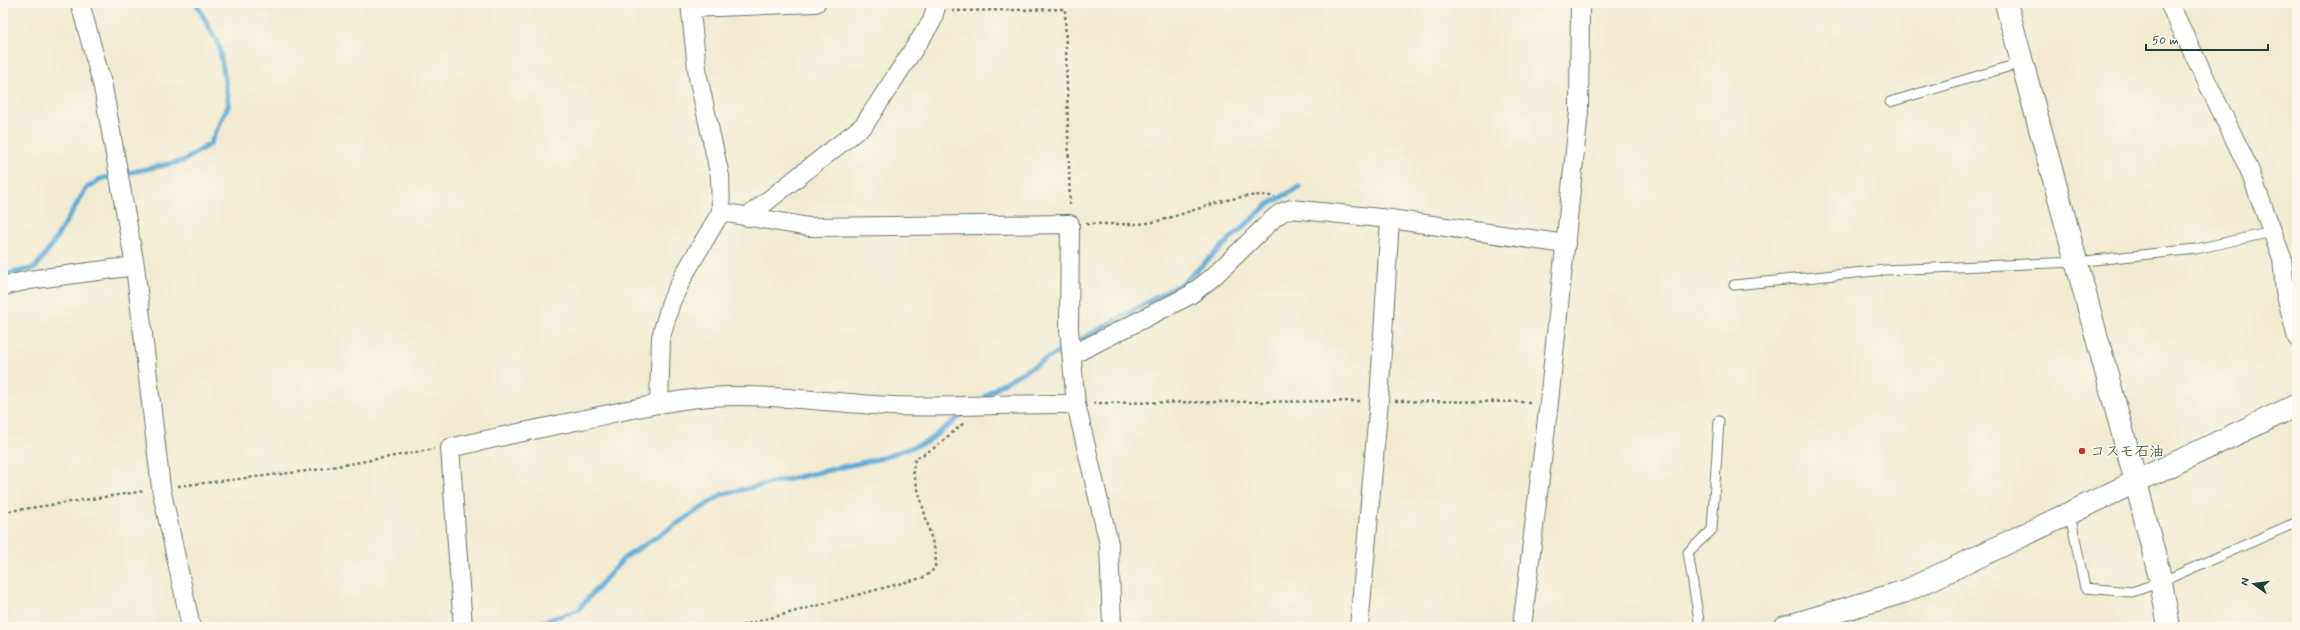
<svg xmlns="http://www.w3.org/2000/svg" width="2300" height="630" viewBox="0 0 2300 630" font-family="Mynerve,'Klee One',sans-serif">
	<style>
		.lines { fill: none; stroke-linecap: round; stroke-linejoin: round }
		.stream { stroke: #5eacd8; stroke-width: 5 }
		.service-casing { stroke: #687a6b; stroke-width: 11 }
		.minor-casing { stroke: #687a6b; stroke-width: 20 }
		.tertiary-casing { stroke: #687a6b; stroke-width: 24 }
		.path { stroke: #687a6b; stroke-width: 2.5; stroke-dasharray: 3 3; stroke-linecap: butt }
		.service { stroke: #fff; stroke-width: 9 }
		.minor { stroke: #fff; stroke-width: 18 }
		.tertiary { stroke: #fff; stroke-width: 22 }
		.poi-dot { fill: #c8321e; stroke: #fbf7ec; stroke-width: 1.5 }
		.labels { text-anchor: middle; stroke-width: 3; stroke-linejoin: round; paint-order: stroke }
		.poi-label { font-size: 15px; fill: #1f3d34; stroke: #fbf7ec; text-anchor: start }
	</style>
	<rect width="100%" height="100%" fill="#fbf7ec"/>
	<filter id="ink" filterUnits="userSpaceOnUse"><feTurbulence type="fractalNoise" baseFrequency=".025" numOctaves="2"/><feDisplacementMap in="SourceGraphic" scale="8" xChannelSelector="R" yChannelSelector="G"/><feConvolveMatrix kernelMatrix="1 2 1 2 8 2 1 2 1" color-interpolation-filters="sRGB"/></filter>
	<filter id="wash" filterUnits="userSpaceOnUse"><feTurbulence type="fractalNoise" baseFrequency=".012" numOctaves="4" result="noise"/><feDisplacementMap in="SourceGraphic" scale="16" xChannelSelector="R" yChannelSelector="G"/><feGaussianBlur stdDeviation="0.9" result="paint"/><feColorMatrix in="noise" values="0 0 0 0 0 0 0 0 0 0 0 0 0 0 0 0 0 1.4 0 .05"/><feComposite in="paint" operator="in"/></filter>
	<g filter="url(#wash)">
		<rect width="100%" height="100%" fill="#f1ead0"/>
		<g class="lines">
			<g class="stream">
				<polyline points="3,275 35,268 50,248 86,189 100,179 183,161 210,144 229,104 219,46 196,3"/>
				<polyline points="981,400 1000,385 1184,282 1266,206 1299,187"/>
				<polyline points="527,627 578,610 624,558 723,494 882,458 927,442 967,411"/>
			</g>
		</g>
	</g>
	<g filter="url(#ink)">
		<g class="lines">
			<g class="service-casing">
				<g id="service">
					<polyline points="1890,102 2021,63"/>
					<polyline points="1734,285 1885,270 2076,262 2196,249 2272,232"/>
					<polyline points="2070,514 2085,588 2132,592 2161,582 2297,522"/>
					<polyline points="1700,627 1688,552 1712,530 1719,421"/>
				</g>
			</g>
			<g class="minor-casing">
				<g id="minor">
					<polyline points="80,3 103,87 135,266 161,488 191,627"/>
					<polyline points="2169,3 2249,169 2282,258 2285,291 2297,338"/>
					<polyline points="691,8 816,3"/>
					<polyline points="721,212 809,227 1070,224 1069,329 1076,404 1109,544 1112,627"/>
					<polyline points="747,217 864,125 932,21 937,3"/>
					<polyline points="3,286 29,280 135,266"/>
					<polyline points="1072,355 1190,295 1213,277 1274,218 1282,212 1291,209 1390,219 1566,244"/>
					<polyline points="659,404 661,337 671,302 685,273 721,212 720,176 698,77 690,3"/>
					<path d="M 463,627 L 450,448 C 494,438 537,429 581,420 C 623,411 665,401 709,397 C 770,393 831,403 892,406 C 954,408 1015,403 1076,404"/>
					<polyline points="1359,627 1379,401 1390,219"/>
					<polyline points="1522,627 1549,402 1579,112 1580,3"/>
				</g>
			</g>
			<g class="tertiary-casing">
				<g id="tertiary">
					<polyline points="2006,3 2136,482 2161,582 2169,627"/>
					<polyline points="1785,627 1906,591 2297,405"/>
				</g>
			</g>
			<g class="path">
				<polyline points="952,11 1065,9 1070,207"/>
				<path d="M 1086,224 C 1108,223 1132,226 1153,222 C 1187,215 1243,188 1275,197"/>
				<polyline points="1395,401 1532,402"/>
				<polyline points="1093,403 1362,401"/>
				<polyline points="178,486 315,470 434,449"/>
				<polyline points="3,512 145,491"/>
				<polyline points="736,627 925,577 935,568 936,555 913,471 915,459 934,448 964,423"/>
			</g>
			<use href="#service" class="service"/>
			<use href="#minor" class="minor"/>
			<use href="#tertiary" class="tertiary"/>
		</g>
	</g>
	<circle class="poi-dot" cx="2082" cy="451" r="4"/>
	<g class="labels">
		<g class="poi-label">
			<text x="2090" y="456">コスモ石油</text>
		</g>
	</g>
	<rect width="2300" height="630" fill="none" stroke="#fbf7ec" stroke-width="16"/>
	<g transform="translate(2254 584) rotate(284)" stroke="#fbf7ec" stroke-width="3" paint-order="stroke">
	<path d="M0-3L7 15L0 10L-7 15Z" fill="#1f3d34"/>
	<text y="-6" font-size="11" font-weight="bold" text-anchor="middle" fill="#1f3d34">N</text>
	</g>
	<path d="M2146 44v6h122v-6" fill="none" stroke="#1f3d34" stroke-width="2"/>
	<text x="2152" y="44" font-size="12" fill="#1f3d34" stroke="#fbf7ec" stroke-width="3" paint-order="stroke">50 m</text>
</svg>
